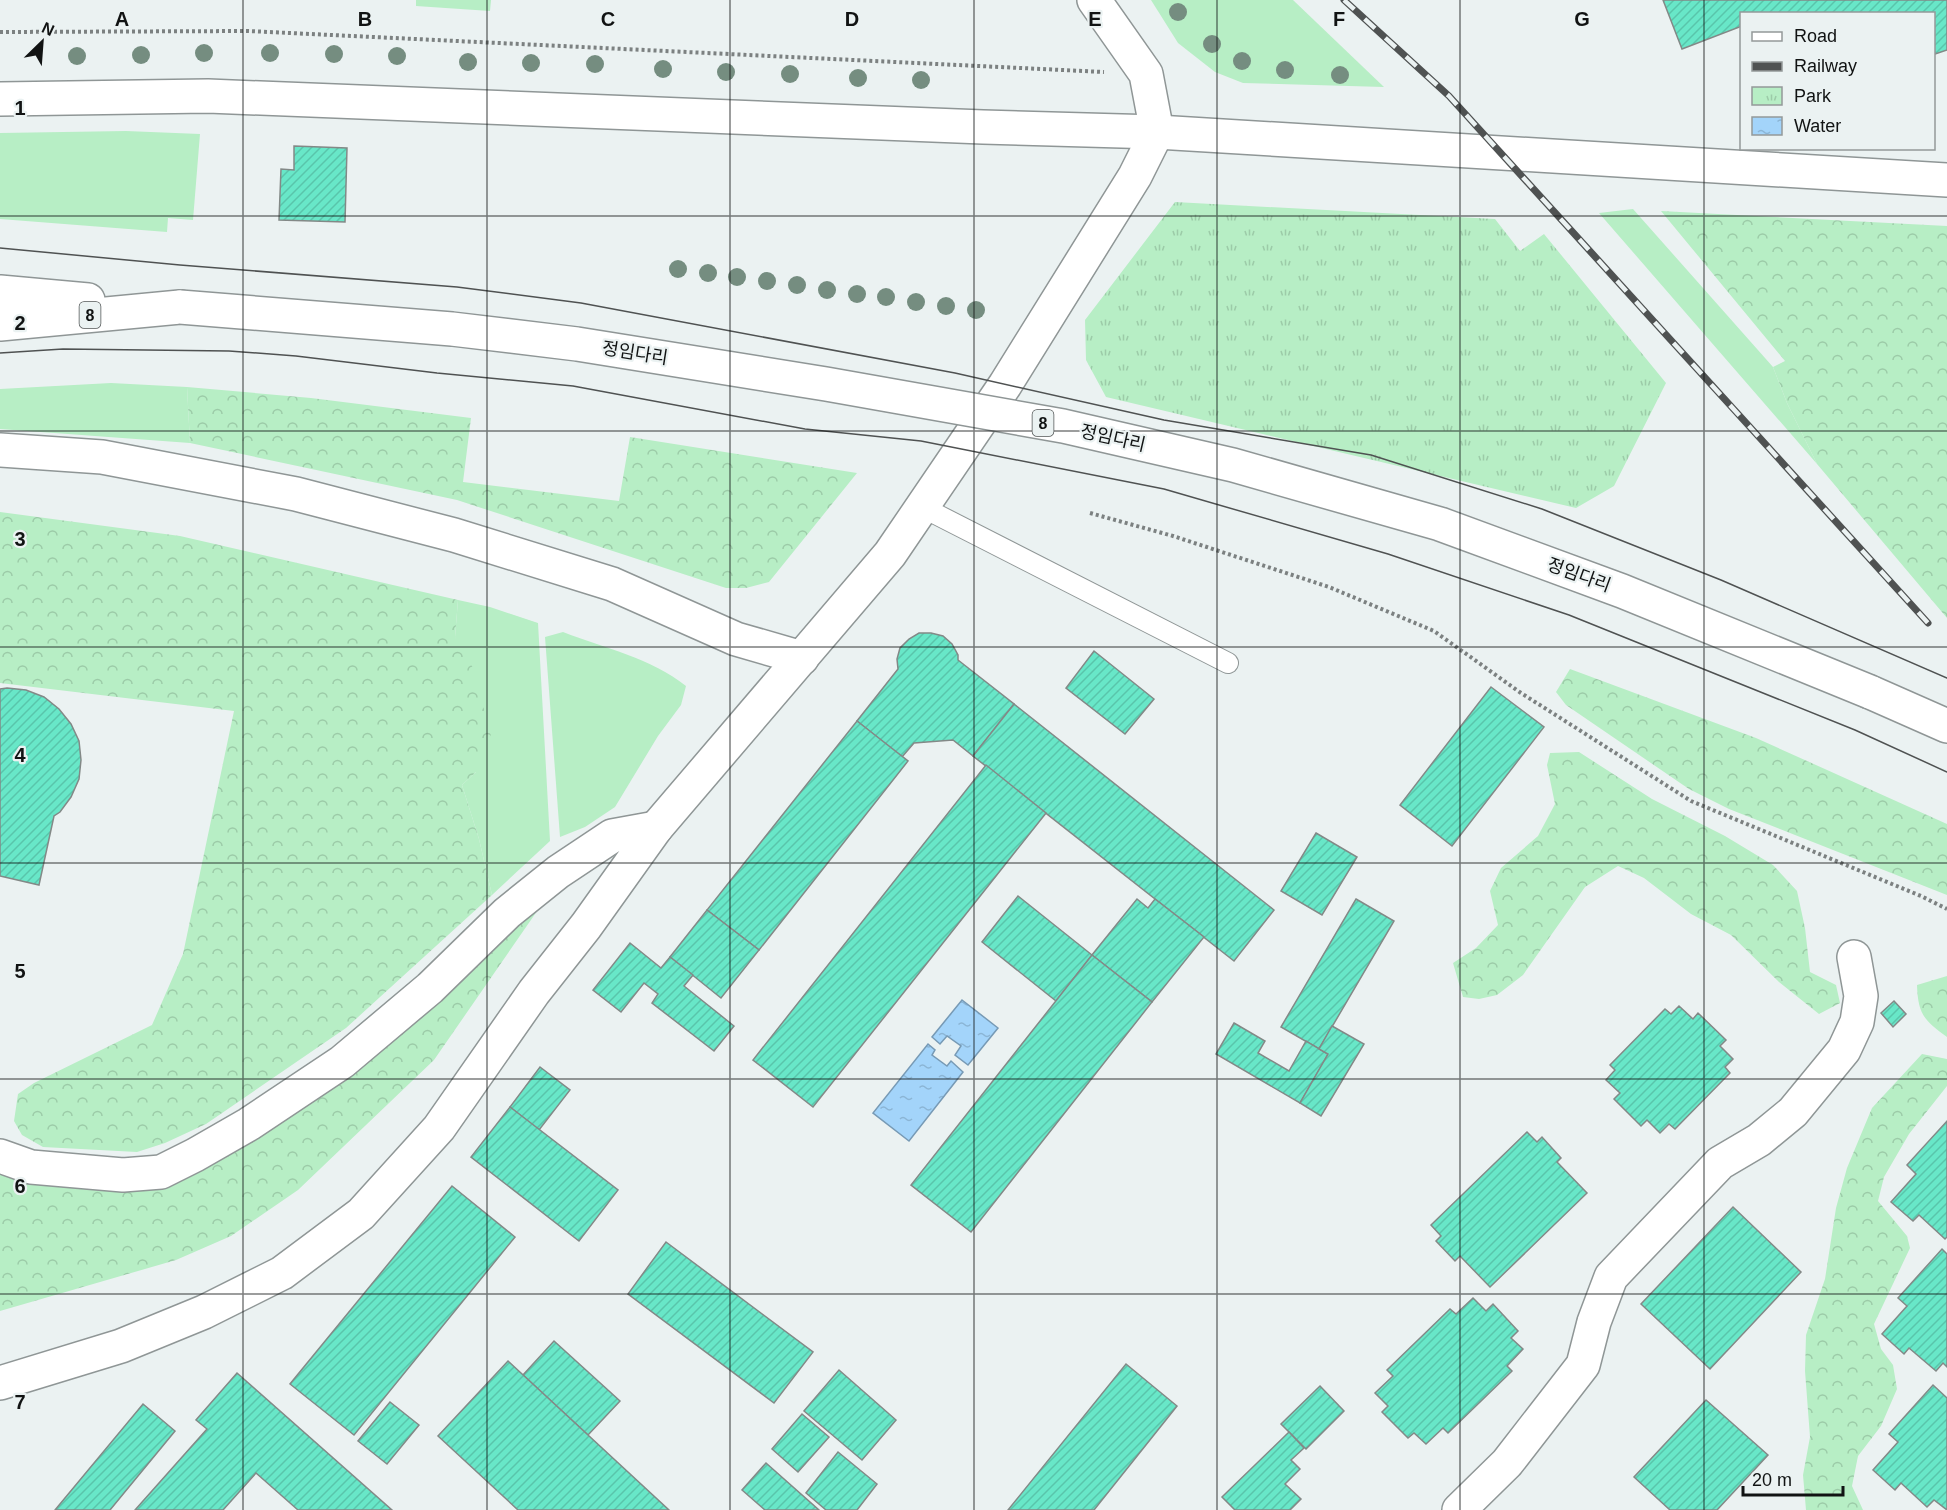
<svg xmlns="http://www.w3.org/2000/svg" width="1947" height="1510" viewBox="0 0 1947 1510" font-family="Arial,'Noto Sans KR',sans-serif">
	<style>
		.green { fill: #b7eec5 }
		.forest { fill: url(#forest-crowns) }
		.park { fill: url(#park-tufts) }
		.water { fill: url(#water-ripples); stroke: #779ab5; stroke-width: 1.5 }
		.building { fill: url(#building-hatch); stroke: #838987; stroke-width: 1.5 }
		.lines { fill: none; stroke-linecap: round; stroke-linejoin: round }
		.service-casing { stroke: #8f9696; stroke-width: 22 }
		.minor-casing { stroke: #8f9696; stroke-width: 36 }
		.tertiary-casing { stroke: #8f9696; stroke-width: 36 }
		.secondary-casing { stroke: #8f9696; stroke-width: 36 }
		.trunk-casing { stroke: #8f9696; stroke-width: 36 }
		.path { stroke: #7c8181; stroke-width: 4; stroke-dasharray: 3 3; stroke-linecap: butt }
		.service { stroke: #fff; stroke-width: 20 }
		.minor { stroke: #fff; stroke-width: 33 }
		.tertiary { stroke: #fff; stroke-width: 33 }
		.secondary { stroke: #fff; stroke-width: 33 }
		.trunk { stroke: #fff; stroke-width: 33 }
		.tram { stroke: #4f5252; stroke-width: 1.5 }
		.rail-casing { stroke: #4f5252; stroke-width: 7 }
		.rail { stroke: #ebf2f2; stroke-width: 4.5; stroke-dasharray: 14; stroke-linecap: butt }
		.trunk-bridge-casing { stroke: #8f9696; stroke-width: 36; stroke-linecap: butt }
		.trunk-bridge { stroke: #fff; stroke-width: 33 }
		.tree { fill: #758d80 }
		.grid { fill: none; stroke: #111313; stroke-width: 1.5; stroke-opacity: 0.55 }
		.labels { text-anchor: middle; stroke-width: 4.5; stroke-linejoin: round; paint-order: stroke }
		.shield { fill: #ebf2f2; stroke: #525656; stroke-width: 1.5 }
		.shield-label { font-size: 16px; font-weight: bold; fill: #111313 }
		.street-label { font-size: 18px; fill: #111313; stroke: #ebf2f2 }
		.grid-label { font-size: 20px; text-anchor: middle; font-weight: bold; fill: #111313; stroke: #ebf2f2; stroke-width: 4.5; stroke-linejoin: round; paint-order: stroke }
	</style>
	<defs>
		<pattern id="forest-crowns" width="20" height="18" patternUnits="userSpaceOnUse" patternTransform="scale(1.5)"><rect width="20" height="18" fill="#b7eec5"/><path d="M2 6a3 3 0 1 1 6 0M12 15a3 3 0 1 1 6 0" fill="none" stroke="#9ccba8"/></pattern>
		<pattern id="park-tufts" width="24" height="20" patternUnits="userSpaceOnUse" patternTransform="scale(1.5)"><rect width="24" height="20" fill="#b7eec5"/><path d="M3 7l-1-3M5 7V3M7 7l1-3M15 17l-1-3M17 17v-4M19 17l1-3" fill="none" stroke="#9ccba8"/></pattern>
		<pattern id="water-ripples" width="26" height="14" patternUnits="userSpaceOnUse" patternTransform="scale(1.5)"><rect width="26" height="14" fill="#a3d4fa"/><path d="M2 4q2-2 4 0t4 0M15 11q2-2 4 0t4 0" fill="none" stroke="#8bb5d5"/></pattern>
		<pattern id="building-hatch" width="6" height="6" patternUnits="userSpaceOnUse" patternTransform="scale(1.5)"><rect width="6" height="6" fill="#68e7c8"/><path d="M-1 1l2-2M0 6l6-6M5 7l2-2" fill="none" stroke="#59c5ab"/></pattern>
	</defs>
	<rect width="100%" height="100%" fill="#ebf2f2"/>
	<g class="green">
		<polygon points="416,0 491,0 490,11 416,6"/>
		<polygon points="1151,0 1293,0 1384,87 1243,83 1215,72 1178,43"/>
		<polygon points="126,131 200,134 193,220 168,218 167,232 0,219 0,133"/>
		<polygon points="1633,209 1773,367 1787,403 1817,464 1599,213"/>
		<polygon points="111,383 187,387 190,443 0,429 0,389"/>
		<polygon points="458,600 490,607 538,623 550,841 492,895 479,839 462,785 476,772 455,637"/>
		<path d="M 563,632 C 604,648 651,658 686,686 L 681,705 L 658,736 L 615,807 L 585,827 L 560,837 L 545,637 Z"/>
	</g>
	<g class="forest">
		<polygon points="1661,211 1947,226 1947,618 1817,464 1787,403 1773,367 1785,361"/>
		<polygon points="187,387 311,398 471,418 463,482 619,501 630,437 857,473 769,582 746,588 726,588 457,500 190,443"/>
		<polygon points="0,512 180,536 458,600 455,637 473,668 491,736 476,772 462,785 479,839 492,895 346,1028 206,1124 165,1143 137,1152 43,1147 22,1135 14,1121 18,1094 34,1083 152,1025 183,954 234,711 0,683"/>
		<polygon points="1570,669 1756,738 1947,824 1947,895 1729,809 1689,789 1566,705 1556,692"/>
		<polygon points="1579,752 1652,799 1725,836 1773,865 1797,891 1805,928 1810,972 1836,985 1840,1003 1819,1014 1779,982 1731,935 1691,914 1644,878 1618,866 1585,887 1523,975 1497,995 1479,999 1463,997 1453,963 1476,948 1498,925 1490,891 1501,868 1538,836 1555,804 1547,765 1550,753"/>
		<polygon points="538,896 542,904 434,1060 298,1190 231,1236 176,1260 0,1311 0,1173 150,1187"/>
		<path d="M 1947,976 L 1947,1037 C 1923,1020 1918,1013 1917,985 Z"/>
		<polygon points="1922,1054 1947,1059 1947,1086 1909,1134 1884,1177 1878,1201 1907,1236 1910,1248 1874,1324 1881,1349 1893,1365 1897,1389 1881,1426 1858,1456 1852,1486 1863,1510 1806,1510 1803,1475 1810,1437 1805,1371 1806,1335 1825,1279 1836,1208 1847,1168 1872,1108"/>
	</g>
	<polygon class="park" points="1175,202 1495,219 1520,251 1544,234 1666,383 1614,486 1576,508 1106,397 1086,360 1085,320"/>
	<g class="water">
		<polygon points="962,1000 998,1028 968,1065 955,1055 961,1046 947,1036 940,1044 932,1037"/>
		<polygon points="928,1044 935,1050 932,1055 947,1066 951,1061 963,1072 909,1141 873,1113"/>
	</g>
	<g class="building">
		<polygon points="1663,0 1947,0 1947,50 1935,54 1934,49 1934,14 1742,14 1742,26 1682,49"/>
		<polygon points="294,146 347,148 345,222 279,220 281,169 294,170"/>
		<polygon points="919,633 931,633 943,636 952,644 958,655 958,660 1014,704 973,756 953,740 914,743 902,757 857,721 898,669 897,659 900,648 909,639"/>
		<polygon points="1094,651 1154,699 1125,734 1066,688"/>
		<polygon points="1491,687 1544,727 1452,846 1400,805"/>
		<polygon points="7,688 26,690 44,697 59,709 71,724 79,741 81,760 79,779 71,797 60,812 54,816 39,885 0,876 0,689"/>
		<polygon points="1014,704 1274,910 1234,961 973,756"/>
		<polygon points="857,721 908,761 759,950 707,910"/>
		<polygon points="986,765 1046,813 813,1107 753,1060"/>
		<polygon points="1316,833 1357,857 1322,915 1281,891"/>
		<polygon points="1018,896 1092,955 1056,1001 982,942"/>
		<polygon points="1137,899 1148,908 1155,899 1204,937 1152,1002 1092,955"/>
		<polygon points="1356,899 1394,921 1319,1049 1281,1027"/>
		<polygon points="707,910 759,950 721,998 670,957"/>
		<polygon points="630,943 661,968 670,957 693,975 684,986 734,1026 714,1051 652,1003 658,994 644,983 621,1012 593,990"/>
		<polygon points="1092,955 1152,1002 971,1232 911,1185"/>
		<polygon points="1894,1001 1906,1014 1893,1027 1881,1013"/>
		<polygon points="1679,1006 1693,1019 1698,1013 1726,1040 1720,1046 1733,1059 1725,1067 1730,1073 1675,1129 1669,1124 1660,1133 1647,1120 1641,1126 1614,1099 1620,1093 1606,1080 1615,1070 1610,1065 1665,1009 1671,1014"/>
		<polygon points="1234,1023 1265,1041 1258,1053 1289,1071 1306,1041 1328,1054 1300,1103 1216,1054"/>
		<polygon points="1332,1026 1364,1044 1321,1116 1300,1103 1328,1054 1319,1049"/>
		<polygon points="540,1067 570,1090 539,1130 510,1107"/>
		<polygon points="510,1107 618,1190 579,1241 471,1157"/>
		<polygon points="1947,1121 1947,1237 1945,1239 1919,1215 1913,1221 1891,1202 1916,1174 1907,1165"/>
		<polygon points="1527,1132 1537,1142 1542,1137 1561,1158 1557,1162 1587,1193 1490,1287 1460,1256 1455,1261 1436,1241 1441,1236 1431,1225"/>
		<polygon points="452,1186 515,1237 354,1435 290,1384"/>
		<polygon points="1733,1207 1801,1272 1710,1369 1641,1304"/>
		<polygon points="666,1242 813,1352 774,1403 628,1294"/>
		<polygon points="1942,1249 1947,1254 1947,1367 1943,1363 1936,1371 1909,1348 1904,1354 1882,1334 1907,1306 1898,1298"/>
		<polygon points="1473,1298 1486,1311 1493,1304 1518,1331 1511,1338 1523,1349 1507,1366 1512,1371 1448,1433 1443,1428 1426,1444 1414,1433 1408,1438 1382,1412 1388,1406 1375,1393 1393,1376 1387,1370 1450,1309 1456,1314"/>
		<polygon points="554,1341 620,1401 588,1435 523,1375"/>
		<polygon points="508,1361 588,1435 669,1510 518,1510 438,1436"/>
		<polygon points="1126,1364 1177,1406 1094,1510 1008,1510"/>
		<polygon points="839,1370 896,1420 862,1460 804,1411"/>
		<polygon points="237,1373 392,1510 298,1510 256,1473 223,1510 135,1510 207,1429 196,1420"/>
		<polygon points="1933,1385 1947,1398 1947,1510 1934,1500 1927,1507 1901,1483 1895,1490 1873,1470 1898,1442 1889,1434"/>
		<polygon points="1320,1386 1344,1411 1306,1449 1281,1424"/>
		<polygon points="1706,1400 1768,1455 1717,1510 1670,1510 1634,1477"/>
		<polygon points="390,1402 419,1425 387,1464 358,1441"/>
		<polygon points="143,1404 175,1431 110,1510 55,1510"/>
		<polygon points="802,1414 829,1437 798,1472 772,1449"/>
		<polygon points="1289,1432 1304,1448 1291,1460 1300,1469 1285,1484 1301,1499 1290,1510 1235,1510 1222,1497"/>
		<polygon points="838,1452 877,1484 857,1510 826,1510 806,1493"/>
		<polygon points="766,1463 819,1510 765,1510 742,1490"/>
	</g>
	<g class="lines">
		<g class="service-casing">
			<polyline id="service" points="922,507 1228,663"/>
		</g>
		<g class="minor-casing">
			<g id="minor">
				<polyline points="0,1156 31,1167 123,1175 161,1172 195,1155 249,1124 342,1062 430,988 507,913 558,872 612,836 656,828"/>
				<polyline points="1459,1510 1507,1463 1583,1365 1594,1322 1611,1277 1720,1163 1759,1140 1793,1112 1844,1050 1857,1022 1861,996 1854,957"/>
			</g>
		</g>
		<g class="tertiary-casing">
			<polyline id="tertiary" points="0,1383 121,1346 204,1312 282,1273 361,1214 439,1128 534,992 586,926 656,828 890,554 1005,385 1135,176 1157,132 1146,74 1094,0"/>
		</g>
		<g class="secondary-casing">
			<polyline id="secondary" points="1157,132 1947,180"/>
		</g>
		<g class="trunk-casing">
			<g id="trunk">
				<polyline points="0,99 208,96 983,127 1157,132"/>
				<polyline points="0,292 88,300"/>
				<polyline points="0,324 180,307"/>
				<polyline points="0,450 102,457 296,494 454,535 612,584 736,639 802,658"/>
				<polyline points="1870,692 1947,726"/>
			</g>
		</g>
		<g class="path">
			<polyline points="0,32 248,31 1104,72"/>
			<polyline points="1090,513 1173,536 1329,587 1434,631 1521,693 1691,801 1921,896 1947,909"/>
		</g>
		<use href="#service" class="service"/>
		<use href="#minor" class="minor"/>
		<use href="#tertiary" class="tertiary"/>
		<use href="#secondary" class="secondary"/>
		<use href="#trunk" class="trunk"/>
		<g class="tram">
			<polyline points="0,248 180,265 457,287 581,303 955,373 1164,420 1371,455 1542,509 1721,580 1947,678"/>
			<polyline points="0,353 63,349 229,351 296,356 437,373 573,386 805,429 921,441 1164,489 1388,554 1569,615 1855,730 1947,772"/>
		</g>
		<g class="rail-casing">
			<polyline id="rail" points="1344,0 1449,96 1928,623"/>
		</g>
		<use href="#rail" class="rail"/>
		<g class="trunk-bridge-casing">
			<polyline id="trunk-bridge" points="180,307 452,329 577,344 826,384 1063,426 1233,465 1440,524 1622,591 1870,692"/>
		</g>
		<use href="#trunk-bridge" class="trunk-bridge"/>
	</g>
	<g class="tree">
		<circle cx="1178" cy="12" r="9"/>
		<circle cx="1212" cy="44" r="9"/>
		<circle cx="204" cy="53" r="9"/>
		<circle cx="270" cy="53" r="9"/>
		<circle cx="334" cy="54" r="9"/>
		<circle cx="141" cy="55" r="9"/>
		<circle cx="77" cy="56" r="9"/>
		<circle cx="397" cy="56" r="9"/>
		<circle cx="1242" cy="61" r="9"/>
		<circle cx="468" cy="62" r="9"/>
		<circle cx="531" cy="63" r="9"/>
		<circle cx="595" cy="64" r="9"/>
		<circle cx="663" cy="69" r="9"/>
		<circle cx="1285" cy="70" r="9"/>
		<circle cx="726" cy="72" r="9"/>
		<circle cx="790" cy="74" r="9"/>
		<circle cx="1340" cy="75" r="9"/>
		<circle cx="858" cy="78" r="9"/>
		<circle cx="921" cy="80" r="9"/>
		<circle cx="678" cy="269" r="9"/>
		<circle cx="708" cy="273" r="9"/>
		<circle cx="737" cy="277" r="9"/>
		<circle cx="767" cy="281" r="9"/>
		<circle cx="797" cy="285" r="9"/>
		<circle cx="827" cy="290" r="9"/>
		<circle cx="857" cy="294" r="9"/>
		<circle cx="886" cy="297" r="9"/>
		<circle cx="916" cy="302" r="9"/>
		<circle cx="946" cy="306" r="9"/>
		<circle cx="976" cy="310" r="9"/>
	</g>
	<path class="grid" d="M 243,0 L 243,1510M 487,0 L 487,1510M 730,0 L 730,1510M 974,0 L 974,1510M 1217,0 L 1217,1510M 1460,0 L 1460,1510M 1704,0 L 1704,1510M 0,216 L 1947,216M 0,431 L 1947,431M 0,647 L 1947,647M 0,863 L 1947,863M 0,1079 L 1947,1079M 0,1294 L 1947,1294"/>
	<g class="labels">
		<g class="shield">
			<rect x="79.5" y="302" width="21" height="26" rx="4.5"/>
			<rect x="1032.5" y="410" width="21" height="26" rx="4.5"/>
		</g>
		<g class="shield-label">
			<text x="90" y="321">8</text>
			<text x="1043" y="429">8</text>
		</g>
		<g class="street-label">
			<text transform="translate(635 353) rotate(9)" y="6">정임다리</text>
			<text transform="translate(1113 438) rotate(13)" y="6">정임다리</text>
			<text transform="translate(1579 575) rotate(20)" y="6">정임다리</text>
		</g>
	</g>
	<g class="grid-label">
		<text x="122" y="26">A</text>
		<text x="365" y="26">B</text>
		<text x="608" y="26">C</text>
		<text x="852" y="26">D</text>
		<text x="1095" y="26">E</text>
		<text x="1339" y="26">F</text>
		<text x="1582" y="26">G</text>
		<text x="20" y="115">1</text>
		<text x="20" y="330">2</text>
		<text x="20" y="546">3</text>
		<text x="20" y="762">4</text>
		<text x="20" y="978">5</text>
		<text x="20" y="1193">6</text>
		<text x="20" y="1409">7</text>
	</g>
	<rect x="1740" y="12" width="195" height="138" fill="#ebf2f2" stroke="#949999" stroke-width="1.5"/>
	<rect x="1752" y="32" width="30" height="9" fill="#ffffff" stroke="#949999" stroke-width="1.5"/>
	<text x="1794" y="42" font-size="18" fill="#111313">Road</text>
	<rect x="1752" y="62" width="30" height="9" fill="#4f5252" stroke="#949999" stroke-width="1.5"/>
	<text x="1794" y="72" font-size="18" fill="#111313">Railway</text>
	<rect x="1752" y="87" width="30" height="18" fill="url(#park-tufts)" stroke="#949999" stroke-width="1.5"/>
	<text x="1794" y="102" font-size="18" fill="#111313">Park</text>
	<rect x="1752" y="117" width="30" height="18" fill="url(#water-ripples)" stroke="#949999" stroke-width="1.5"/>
	<text x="1794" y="132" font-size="18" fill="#111313">Water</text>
	<g transform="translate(42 42) rotate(25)" stroke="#ebf2f2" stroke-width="4.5" paint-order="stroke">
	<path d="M0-4.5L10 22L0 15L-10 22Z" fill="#111313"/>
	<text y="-9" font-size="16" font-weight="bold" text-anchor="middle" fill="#111313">N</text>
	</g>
	<path d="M1743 1486v9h100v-9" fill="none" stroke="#111313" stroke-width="3"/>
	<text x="1752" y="1486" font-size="18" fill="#111313" stroke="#ebf2f2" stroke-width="4.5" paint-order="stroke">20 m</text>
</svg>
